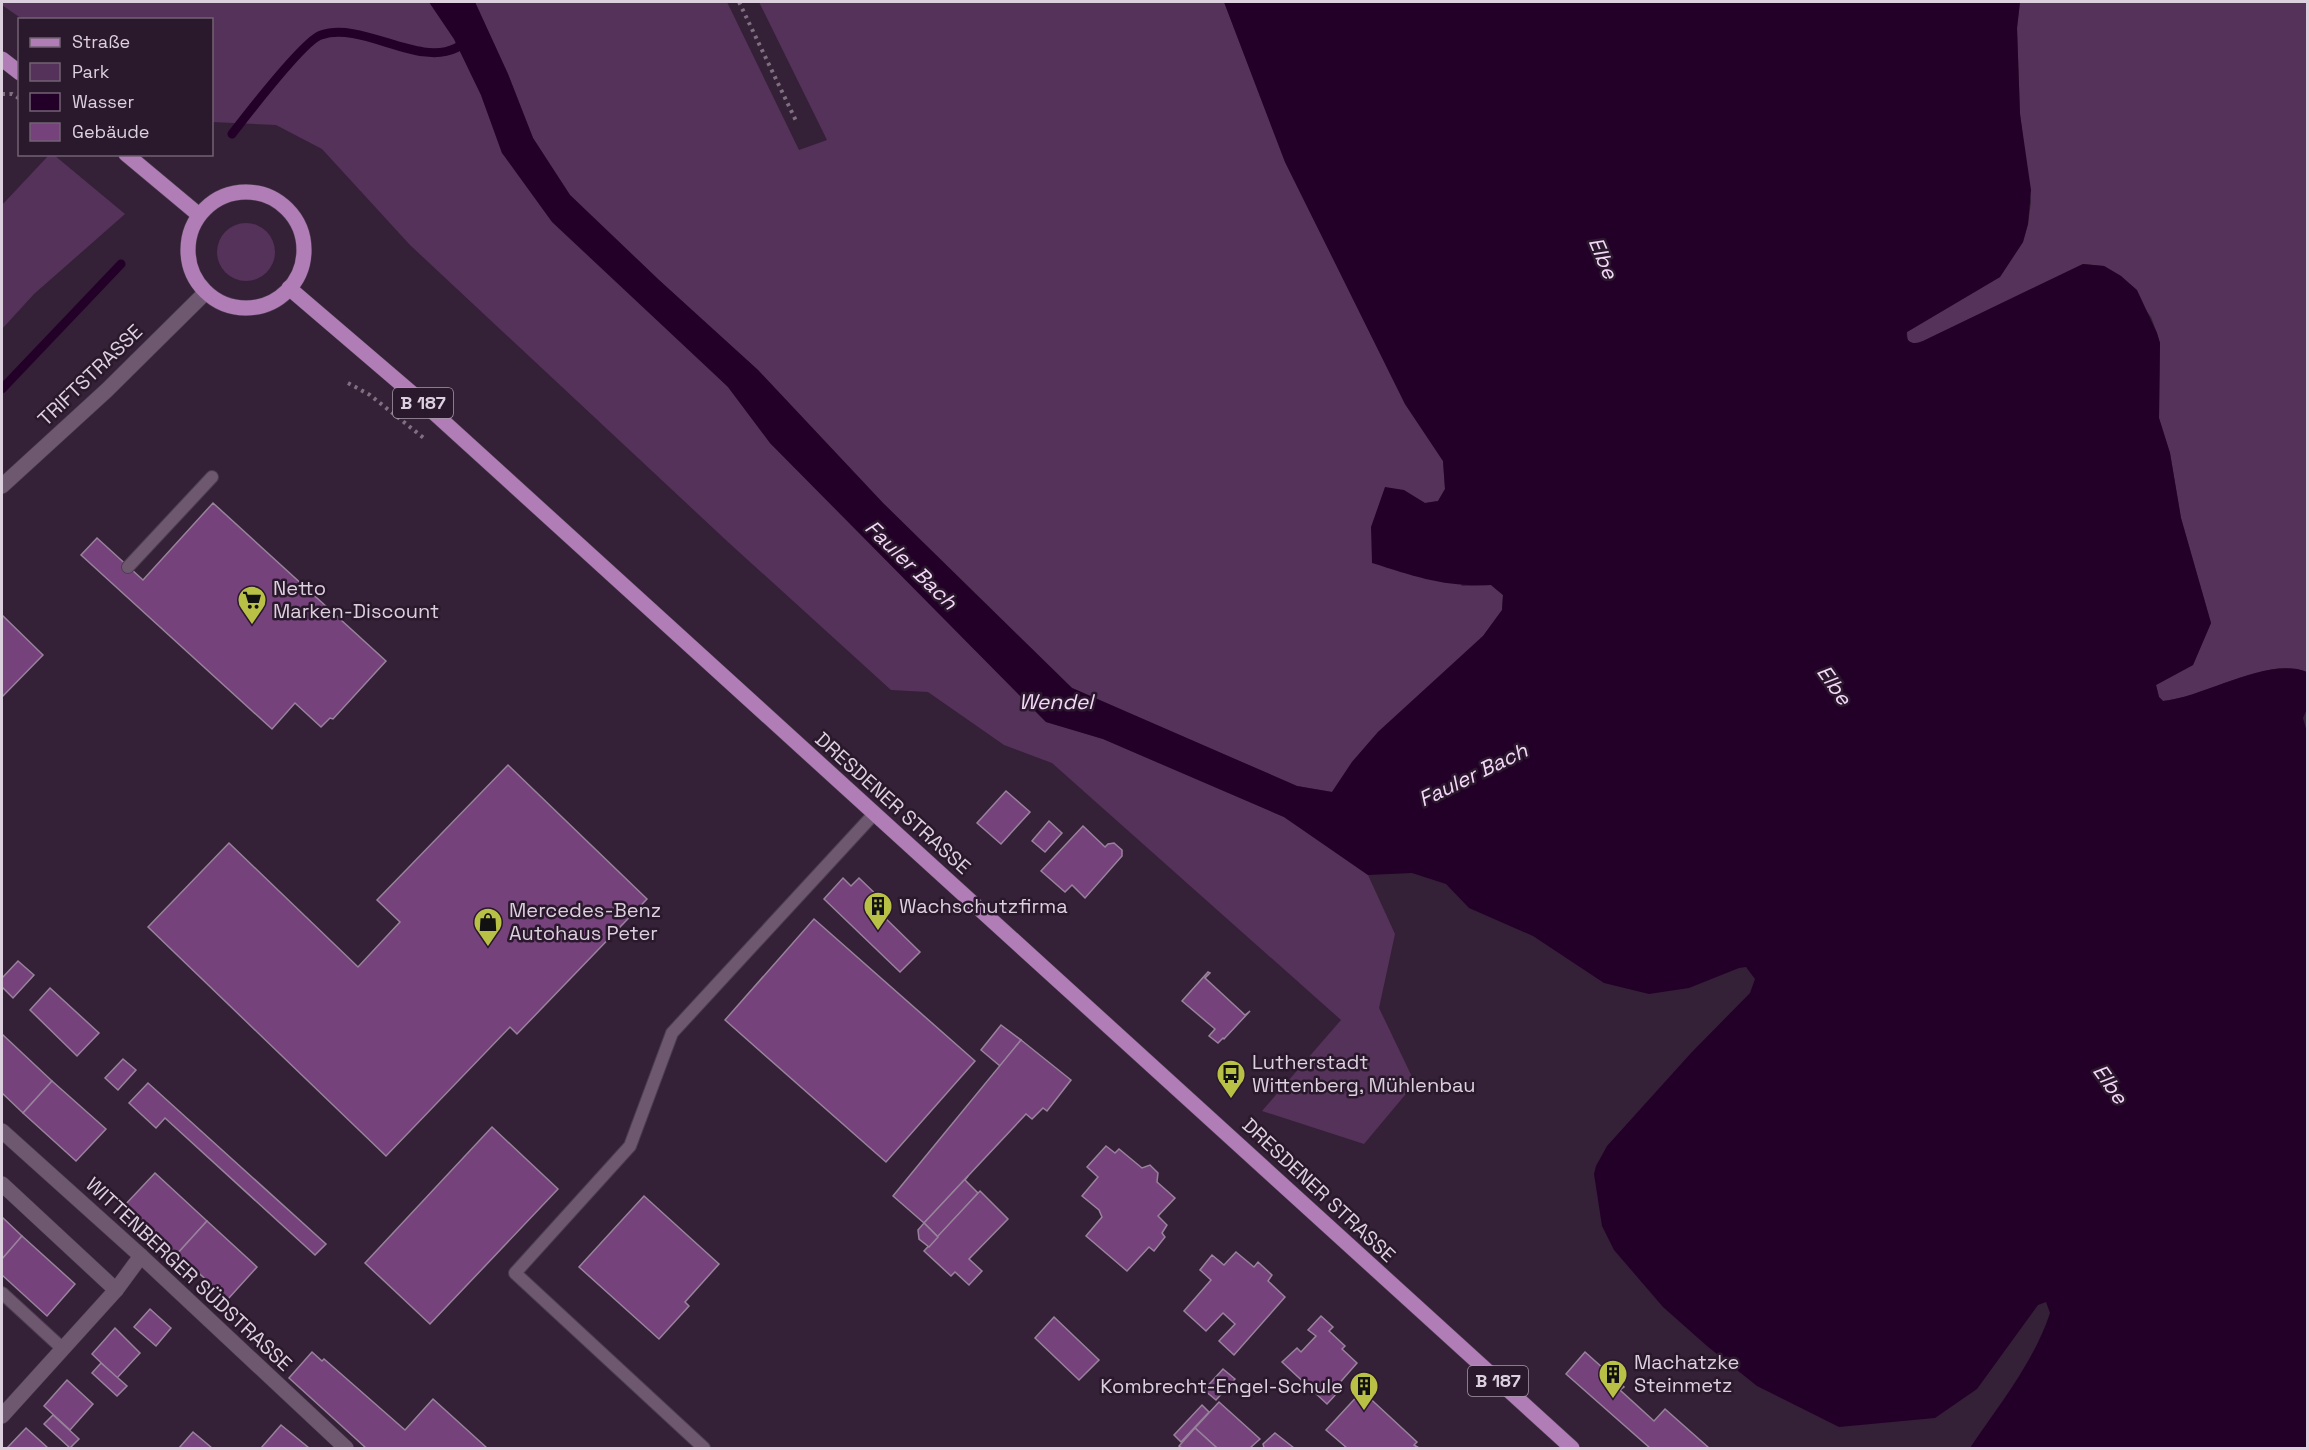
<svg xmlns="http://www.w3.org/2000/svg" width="2309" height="1450" viewBox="0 0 2309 1450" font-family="'Space Grotesk',sans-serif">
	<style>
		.green { fill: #553259 }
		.water { fill: #230028 }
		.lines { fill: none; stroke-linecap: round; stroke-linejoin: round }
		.stream { stroke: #230028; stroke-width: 9 }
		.building { fill: #75427c; stroke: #99829c; stroke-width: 1.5 }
		.service-casing { stroke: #4d3d50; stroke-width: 14 }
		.minor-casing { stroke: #4d3d50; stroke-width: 16 }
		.secondary-casing { stroke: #4d3d50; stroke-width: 16 }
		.primary-casing { stroke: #4d3d50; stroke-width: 16 }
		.path { stroke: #7f6f81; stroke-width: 4; stroke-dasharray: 3 4.5; stroke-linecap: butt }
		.service { stroke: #6e5870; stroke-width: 12 }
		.minor { stroke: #6e5870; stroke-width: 15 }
		.secondary { stroke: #6e5870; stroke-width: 15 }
		.primary { stroke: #b07db6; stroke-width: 15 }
		.labels { text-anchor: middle; stroke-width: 5; stroke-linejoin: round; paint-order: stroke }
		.shield { fill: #2a182c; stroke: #a799a9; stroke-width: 1.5 }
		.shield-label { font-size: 18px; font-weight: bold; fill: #ddd0de }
		.street-label { font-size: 20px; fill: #ddd0de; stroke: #2a182c }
		.poi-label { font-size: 20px; fill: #ddd0de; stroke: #2a182c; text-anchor: start }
		.water-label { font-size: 21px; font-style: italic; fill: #f5d7f9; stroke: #2a182c }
	</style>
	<rect width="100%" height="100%" fill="#342137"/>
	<g class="green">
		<polygon points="2,2 429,2 454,39 481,95 502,153 728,387 770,443 1046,722 1103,739 1284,817 1368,875 1395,934 1379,1008 1415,1083 1364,1144 1262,1111 1341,1020 1052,763 1004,745 928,692 891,690 728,542 410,245 322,149 276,125 212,122 212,20 22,19 2,5"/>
		<polygon points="475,2 727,2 799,150 827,140 759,2 1224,2 1285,162 1405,404 1443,461 1445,489 1438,501 1425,503 1404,491 1462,586 1491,585 1503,595 1502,610 1483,636 1378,732 1352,762 1332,792 1297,786 1072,688 883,503 758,370 659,280 570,195 533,138 508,74"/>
		<path d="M 2020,2 L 2307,2 L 2307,672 C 2267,656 2206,697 2163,701 L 2159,697 L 2156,685 L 2193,665 L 2211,623 L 2181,518 L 2170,453 L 2159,418 L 2160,343 L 2157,333 L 2151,317 L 2121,276 L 2104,266 L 2083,264 L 1923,341 L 1915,344 L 1908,341 L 1907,332 L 2000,277 L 2023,242 L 2028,224 L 2031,202 L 2020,114 L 2017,28 Z"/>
		<polygon points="49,155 54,155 125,214 34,294 2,329 2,205"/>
		<circle cx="246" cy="252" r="29"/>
	</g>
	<path class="water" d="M 429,2 L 475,2 L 508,74 L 533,138 L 570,195 L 659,280 L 758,370 L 883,503 L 1072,688 L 1297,786 L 1332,792 L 1352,762 L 1378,732 L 1483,636 L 1502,610 L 1503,595 L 1491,585 C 1443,587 1417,577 1372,563 L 1371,527 L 1385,487 L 1404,490 L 1425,503 L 1438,501 L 1445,489 L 1443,461 L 1405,404 L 1285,162 L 1224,2 L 2020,2 L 2017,28 L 2020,114 L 2031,190 L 2028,224 L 2023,242 L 2000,277 L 1907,332 C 1905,343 1914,345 1923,341 L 2083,264 L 2104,266 L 2121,276 L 2137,290 L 2157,333 L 2160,343 L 2159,418 L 2170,453 L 2181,518 L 2211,623 L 2193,665 L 2156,685 L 2159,697 L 2163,701 C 2206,697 2267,656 2307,672 L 2307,709 L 2303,718 L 2308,736 L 2307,1448 L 1970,1448 C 1998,1406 2034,1362 2050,1313 L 2046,1302 L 2038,1305 L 1977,1389 L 1935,1418 L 1839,1427 L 1757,1386 L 1707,1346 L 1663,1307 L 1614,1250 L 1602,1226 L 1594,1174 L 1596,1166 L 1607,1146 L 1691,1053 L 1750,993 L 1755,979 L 1746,967 L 1739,968 L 1689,988 L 1649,994 L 1604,983 L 1533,936 L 1469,908 L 1446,884 L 1412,873 L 1368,875 L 1284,817 L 1103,739 L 1046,722 L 770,443 L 728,387 L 552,222 L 502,153 L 481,95 L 454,39 Z"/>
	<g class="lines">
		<g class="stream">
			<path d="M 232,134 C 246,116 304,40 321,35 C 362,21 418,67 456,48 C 460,46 464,42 467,39"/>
			<polyline points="2,389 121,264"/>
		</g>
	</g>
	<g class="building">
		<polygon points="213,503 386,661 333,719 330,718 321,727 295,703 272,729 81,555 97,538 143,580"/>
		<polygon points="2,615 43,655 2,697"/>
		<polygon points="508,765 647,899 517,1034 510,1027 386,1156 148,927 229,843 358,967 400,922 377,900"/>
		<polygon points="1006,791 1030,812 1001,844 977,823"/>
		<polygon points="1049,821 1062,833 1045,852 1032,841"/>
		<polygon points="1083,826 1105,847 1108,844 1114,843 1122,850 1122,856 1085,898 1072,885 1065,892 1041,871"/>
		<polygon points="843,878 851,886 859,878 885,903 878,911 920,952 900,972 824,899"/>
		<polygon points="814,919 975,1061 886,1162 725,1020"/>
		<polygon points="18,961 34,975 13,998 2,987 2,978"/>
		<polygon points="1208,972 1210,973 1205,978 1245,1015 1250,1011 1224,1039 1223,1038 1218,1043 1209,1036 1215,1029 1182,1001"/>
		<polygon points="50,988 99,1033 77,1056 30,1010"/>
		<polygon points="1001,1025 1021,1040 1000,1066 981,1050"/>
		<polygon points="3,1035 52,1081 23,1113 2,1093 2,1037"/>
		<polygon points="1021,1040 1071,1080 1047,1111 1043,1108 1032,1119 1026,1114 924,1223 893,1196"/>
		<polygon points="123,1059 136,1070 118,1090 105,1078"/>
		<polygon points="52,1081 106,1129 76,1161 23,1113"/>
		<polygon points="148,1083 326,1244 315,1255 165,1118 156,1128 129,1103"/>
		<polygon points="492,1127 558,1189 430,1324 365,1263"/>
		<polygon points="1106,1146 1115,1153 1119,1149 1142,1168 1150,1165 1158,1173 1157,1182 1175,1198 1158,1216 1167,1225 1162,1233 1165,1237 1154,1251 1149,1247 1127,1271 1086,1236 1102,1217 1099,1210 1082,1196 1098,1177 1087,1167"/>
		<polygon points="155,1173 207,1221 177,1254 124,1206"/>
		<polygon points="968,1176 965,1180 978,1193 938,1237 924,1223"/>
		<polygon points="980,1191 1008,1219 969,1259 982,1271 969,1285 955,1272 951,1276 924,1251"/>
		<polygon points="644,1196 719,1264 685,1302 689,1306 659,1339 579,1267"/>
		<polygon points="2,1217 22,1236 2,1259"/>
		<polygon points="207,1221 257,1267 228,1299 177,1254"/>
		<polygon points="924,1223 938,1237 929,1247 919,1239 918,1230"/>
		<polygon points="22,1236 75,1284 47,1316 2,1275 2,1259"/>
		<polygon points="1236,1252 1254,1267 1258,1262 1272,1275 1268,1281 1285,1297 1234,1355 1219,1341 1235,1324 1223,1313 1206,1331 1184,1311 1211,1280 1200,1270 1212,1255 1224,1265"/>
		<polygon points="150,1309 171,1328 156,1346 134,1327"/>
		<polygon points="1321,1316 1333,1327 1329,1331 1345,1346 1342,1349 1357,1363 1336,1387 1339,1391 1327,1404 1282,1362 1297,1348 1301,1352 1316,1336 1308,1330"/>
		<polygon points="1054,1317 1099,1360 1079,1380 1035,1338"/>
		<polygon points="115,1328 140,1353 117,1378 92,1354"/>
		<polygon points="312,1352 322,1361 324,1359 405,1430 433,1399 487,1448 366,1448 289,1378"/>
		<polygon points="1585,1352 1624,1387 1620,1390 1654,1421 1665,1409 1709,1448 1650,1448 1566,1374"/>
		<polygon points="101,1363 127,1386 117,1396 92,1373"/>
		<polygon points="1223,1369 1235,1379 1216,1400 1204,1390"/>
		<polygon points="67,1380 93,1404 70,1430 44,1406"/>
		<polygon points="1362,1391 1417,1442 1414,1445 1419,1448 1347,1448 1326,1430"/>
		<polygon points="1219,1402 1260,1439 1250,1448 1217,1448 1195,1428"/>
		<polygon points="1202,1405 1209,1412 1181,1442 1174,1435"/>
		<polygon points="53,1415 79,1439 70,1448 44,1424"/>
		<polygon points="281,1425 309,1448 261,1448"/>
		<polygon points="26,1428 48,1448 7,1448"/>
		<polygon points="1195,1428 1217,1448 1182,1448 1179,1446"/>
		<polygon points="193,1432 212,1448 179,1448"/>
		<polygon points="1275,1433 1294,1448 1264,1448 1263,1444"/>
	</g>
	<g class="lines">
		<g class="service-casing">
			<g id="service">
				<polyline points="128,567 212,477"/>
				<polyline points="2,1293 63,1349"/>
				<polyline points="704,1448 515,1273 630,1146 672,1033 874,814"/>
			</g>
		</g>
		<g class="minor-casing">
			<g id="minor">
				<polyline points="2,1131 141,1256 346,1448"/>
				<polyline points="2,1184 116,1290"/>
				<polyline points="2,1416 116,1290 141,1256"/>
			</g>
		</g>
		<g class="secondary-casing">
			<polyline id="secondary" points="2,486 107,390 206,292"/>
		</g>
		<g class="primary-casing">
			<g id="primary">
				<polyline points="2,59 20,73"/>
				<polyline points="126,154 199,215"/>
				<circle cx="246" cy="250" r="58"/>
				<polyline points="289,288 421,401 1572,1448"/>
			</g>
		</g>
		<g class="path">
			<polyline points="739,2 797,123"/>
			<polyline points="2,94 12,94 20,99"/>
			<polyline points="348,383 370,395 425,439"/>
		</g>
		<use href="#service" class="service"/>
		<use href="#minor" class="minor"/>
		<use href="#secondary" class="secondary"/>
		<use href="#primary" class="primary"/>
	</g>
	<defs>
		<g id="supermarket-pin" transform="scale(1.5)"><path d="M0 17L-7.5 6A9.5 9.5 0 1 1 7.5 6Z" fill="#b9c046" stroke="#2a182c"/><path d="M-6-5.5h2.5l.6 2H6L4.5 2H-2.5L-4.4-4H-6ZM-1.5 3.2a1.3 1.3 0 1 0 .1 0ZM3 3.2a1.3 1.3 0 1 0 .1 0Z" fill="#111"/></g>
		<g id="building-pin" transform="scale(1.5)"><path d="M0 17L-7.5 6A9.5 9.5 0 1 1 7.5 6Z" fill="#b9c046" stroke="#2a182c"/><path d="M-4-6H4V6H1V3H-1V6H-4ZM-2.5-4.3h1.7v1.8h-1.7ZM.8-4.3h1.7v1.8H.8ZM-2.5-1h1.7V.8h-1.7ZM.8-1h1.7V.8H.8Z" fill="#111"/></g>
		<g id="shop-pin" transform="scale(1.5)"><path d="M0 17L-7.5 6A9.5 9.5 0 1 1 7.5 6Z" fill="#b9c046" stroke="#2a182c"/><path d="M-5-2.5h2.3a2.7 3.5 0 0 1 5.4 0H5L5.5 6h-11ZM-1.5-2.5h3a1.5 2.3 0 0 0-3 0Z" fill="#111"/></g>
		<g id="bus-pin" transform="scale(1.5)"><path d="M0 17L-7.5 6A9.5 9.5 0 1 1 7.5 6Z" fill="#b9c046" stroke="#2a182c"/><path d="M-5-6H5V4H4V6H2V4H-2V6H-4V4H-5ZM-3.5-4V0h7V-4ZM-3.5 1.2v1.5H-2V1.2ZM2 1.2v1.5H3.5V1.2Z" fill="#111"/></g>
	</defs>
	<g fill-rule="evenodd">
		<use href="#supermarket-pin" x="252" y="600"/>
		<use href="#building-pin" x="878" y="906"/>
		<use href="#shop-pin" x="488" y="922"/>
		<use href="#bus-pin" x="1231" y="1074"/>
		<use href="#building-pin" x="1613" y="1374"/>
		<use href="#building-pin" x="1364" y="1386"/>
	</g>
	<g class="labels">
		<g class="shield">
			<rect x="393" y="388" width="60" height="30" rx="4.5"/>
			<rect x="1468" y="1366" width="60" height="30" rx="4.5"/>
		</g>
		<g class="shield-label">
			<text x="423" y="409">B 187</text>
			<text x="1498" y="1387">B 187</text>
		</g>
		<g class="street-label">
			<text transform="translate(90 375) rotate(-44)" y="7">TRIFTSTRASSE</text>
			<text transform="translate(893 803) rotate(42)" y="7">DRESDENER STRASSE</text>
			<text transform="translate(1319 1190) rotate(43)" y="7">DRESDENER STRASSE</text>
			<text transform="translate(189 1274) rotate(43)" y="7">WITTENBERGER SÜDSTRASSE</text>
		</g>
		<g class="poi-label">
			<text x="273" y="595">Netto<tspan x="273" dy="23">Marken-Discount</tspan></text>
			<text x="899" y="913">Wachschutzfirma</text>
			<text x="509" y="917">Mercedes-Benz<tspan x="509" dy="23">Autohaus Peter</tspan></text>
			<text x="1252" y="1069">Lutherstadt<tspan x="1252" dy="23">Wittenberg, Mühlenbau</tspan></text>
			<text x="1634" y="1369">Machatzke<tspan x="1634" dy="23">Steinmetz</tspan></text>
			<text x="1343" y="1393" text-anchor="end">Kombrecht-Engel-Schule</text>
		</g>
		<g class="water-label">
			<text transform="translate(1603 258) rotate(67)" y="7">Elbe</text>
			<text transform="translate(911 565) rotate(44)" y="7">Fauler Bach</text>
			<text transform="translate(1834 685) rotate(55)" y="7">Elbe</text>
			<text x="1056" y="709">Wendel</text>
			<text transform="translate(1473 775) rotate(-26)" y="7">Fauler Bach</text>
			<text transform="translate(2110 1084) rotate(55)" y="7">Elbe</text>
		</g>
	</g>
	<rect width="2309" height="1450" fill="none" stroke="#ddd0de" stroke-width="6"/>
	<rect x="18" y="18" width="195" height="138" fill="#2a182c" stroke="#726273" stroke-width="1.5"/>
	<rect x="30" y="38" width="30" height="9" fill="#b07db6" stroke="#726273" stroke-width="1.5"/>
	<text x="72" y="48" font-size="18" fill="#ddd0de">Straße</text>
	<rect x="30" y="63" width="30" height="18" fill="#553259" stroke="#726273" stroke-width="1.5"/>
	<text x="72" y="78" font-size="18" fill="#ddd0de">Park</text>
	<rect x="30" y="93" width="30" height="18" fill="#230028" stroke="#726273" stroke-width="1.5"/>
	<text x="72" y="108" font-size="18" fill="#ddd0de">Wasser</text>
	<rect x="30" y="123" width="30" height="18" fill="#75427c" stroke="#726273" stroke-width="1.5"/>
	<text x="72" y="138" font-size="18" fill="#ddd0de">Gebäude</text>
</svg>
